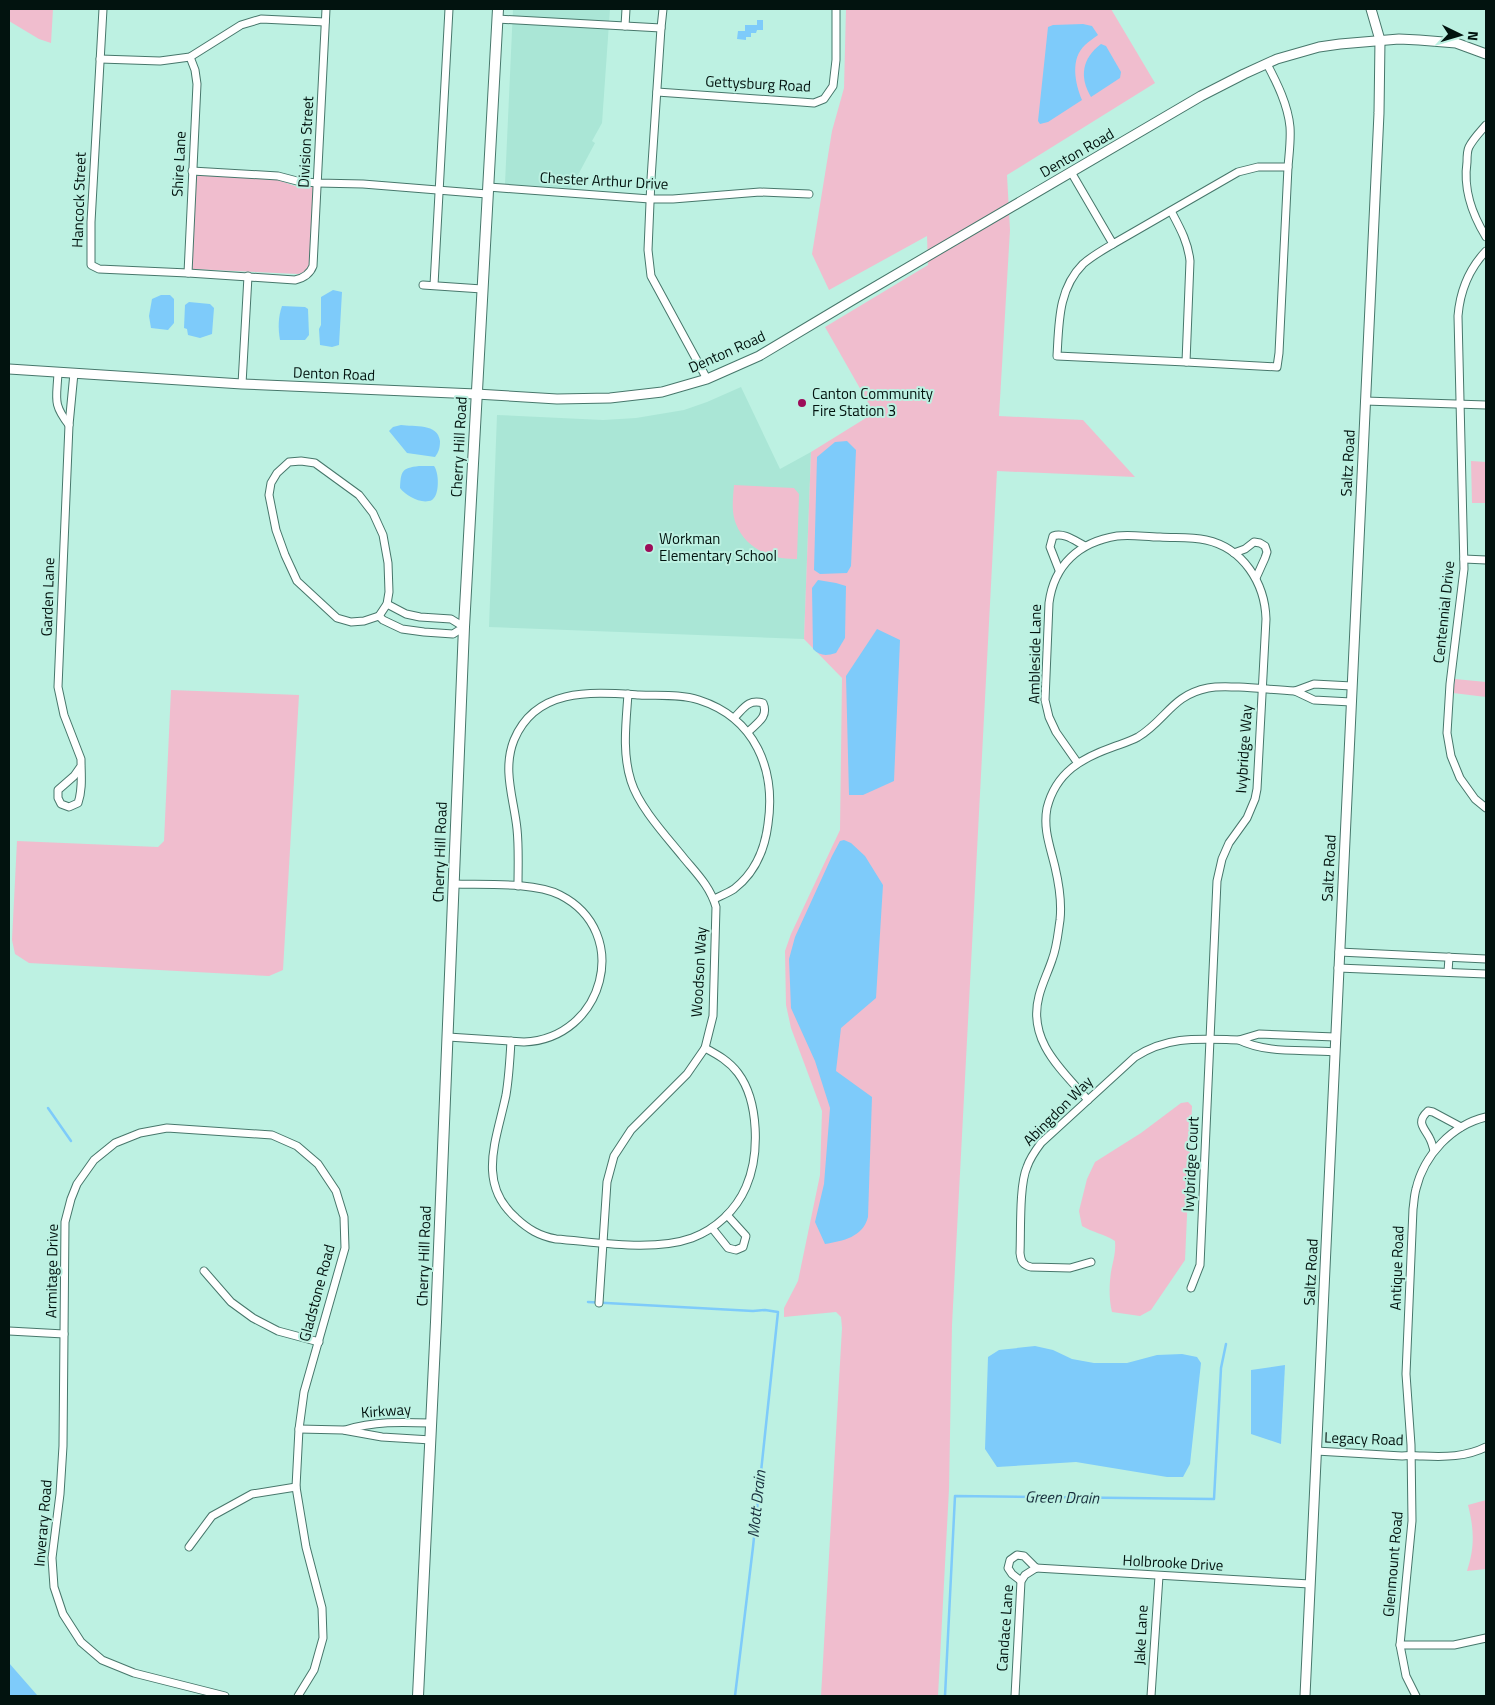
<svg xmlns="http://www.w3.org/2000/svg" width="1495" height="1705" viewBox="0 0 1495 1705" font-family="'Titillium Web',sans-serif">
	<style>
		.built { fill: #aae6d6 }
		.green { fill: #f0bdce }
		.water { fill: #7ecbfa }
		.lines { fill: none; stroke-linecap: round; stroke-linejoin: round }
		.stream { stroke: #7ecbfa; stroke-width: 2.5 }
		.minor-casing { stroke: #47776b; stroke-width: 9 }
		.tertiary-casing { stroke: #47776b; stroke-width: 11 }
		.secondary-casing { stroke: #47776b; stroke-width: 12 }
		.minor { stroke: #fff; stroke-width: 7 }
		.tertiary { stroke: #fff; stroke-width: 9 }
		.secondary { stroke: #fff; stroke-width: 10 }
		.poi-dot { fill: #9c0c59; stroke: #bdf1e2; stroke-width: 2 }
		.labels { text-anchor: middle; stroke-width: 4; stroke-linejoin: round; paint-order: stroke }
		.street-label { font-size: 15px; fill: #02130f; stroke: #bdf1e2 }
		.poi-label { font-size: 15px; fill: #02130f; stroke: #bdf1e2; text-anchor: start }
		.water-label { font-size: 16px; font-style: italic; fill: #18303e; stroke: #bdf1e2 }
	</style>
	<rect width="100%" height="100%" fill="#bdf1e2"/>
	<g class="built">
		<polygon points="513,9 610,9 602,123 592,141 595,143 571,188 505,184"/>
		<polygon points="741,387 780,469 811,452 804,639 489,627 497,415 603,420 636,418 684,410 707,402"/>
	</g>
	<g class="green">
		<polygon points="9,9 53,9 51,43 39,39 9,21"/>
		<polygon points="846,9 1111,9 1155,83 1007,175 1010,230 999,416 1083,420 1135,477 997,471 952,1325 949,1489 938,1696 821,1696 842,1328 841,1317 836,1312 784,1317 784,1308 798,1281 820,1175 822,1111 791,1028 786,1005 785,951 791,934 840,830 842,678 804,639 811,452 874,413 825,327 928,265 927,236 829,290 812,254 832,131 844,88"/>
		<polygon points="202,175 278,180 295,186 313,186 309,271 298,274 192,269 195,181 197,176"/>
		<polygon points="1471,461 1486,462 1486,503 1472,503"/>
		<path d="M 734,485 L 794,488 L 799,494 L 797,559 C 772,560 746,549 736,524 C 731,512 733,497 734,485 Z"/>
		<polygon points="1455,679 1486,682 1486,697 1453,693"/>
		<polygon points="171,690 299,695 283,970 269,976 29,963 15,954 12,940 17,841 158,847 164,841"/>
		<path d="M 1188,1102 L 1192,1106 L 1185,1260 L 1151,1310 L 1140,1316 L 1112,1312 C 1109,1300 1109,1286 1111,1272 C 1113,1261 1116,1253 1115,1241 C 1104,1234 1092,1232 1082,1226 L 1079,1211 L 1087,1179 L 1095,1162 L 1141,1133 L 1181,1103 Z"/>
		<path d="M 1486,1500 L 1486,1569 L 1467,1571 C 1475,1547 1474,1529 1468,1505 Z"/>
	</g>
	<g class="water">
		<polygon points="757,20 763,20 763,30 757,30 756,33 751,33 751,37 746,37 746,40 737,39 738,31 745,31 745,25 757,25"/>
		<path d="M 1083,24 L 1092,26 L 1098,35 C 1094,38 1089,41 1085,45 C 1070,59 1075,83 1082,100 L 1048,122 L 1040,124 L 1038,121 L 1048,27 L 1053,25 Z"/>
		<path d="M 1101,44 L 1106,46 L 1121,72 L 1120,78 L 1091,97 C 1079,77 1082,58 1101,44 Z"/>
		<polygon points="333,290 342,292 339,345 332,347 320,345 319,329 321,325 321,297"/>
		<polygon points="161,295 170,295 174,299 174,323 168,330 151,328 149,316 152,299"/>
		<polygon points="189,302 210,304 214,308 212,334 200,338 188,335 187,329 184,328 185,305"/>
		<path d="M 282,306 L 305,307 L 308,309 L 309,335 L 305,340 L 280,340 C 278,329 278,317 282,306 Z"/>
		<path d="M 401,425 C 414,427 438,423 440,441 C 440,447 439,452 435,457 L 407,453 L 389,431 L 393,427 Z"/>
		<polygon points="847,441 856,450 851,566 847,573 820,574 814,570 817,457 835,442"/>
		<path d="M 419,466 L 434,466 C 439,472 440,495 432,500 C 422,505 406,496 400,488 C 401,472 401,468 419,466 Z"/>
		<path d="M 818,580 L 836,583 L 846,586 L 845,638 L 836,653 C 826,656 820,656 813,649 L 812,588 Z"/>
		<polygon points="877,629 900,640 894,781 863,795 849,795 846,676"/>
		<path d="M 844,840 L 851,843 L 865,856 L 883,885 L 876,998 L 841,1028 L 836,1071 L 872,1097 L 868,1217 C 863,1237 843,1241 825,1244 L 815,1222 L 824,1184 L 830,1108 L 815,1061 L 791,1008 L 789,959 L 795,937 L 832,856 L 840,841 Z"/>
		<polygon points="1035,1346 1053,1350 1072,1359 1094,1363 1127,1363 1157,1355 1182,1354 1197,1357 1201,1363 1190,1464 1183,1477 1167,1477 1076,1462 997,1467 985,1449 988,1357 999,1350"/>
		<polygon points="1285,1365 1281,1444 1251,1434 1251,1370"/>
		<polygon points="9,1663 37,1695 38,1696 9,1696"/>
	</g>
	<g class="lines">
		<g class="stream">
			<polyline points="48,1108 71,1141"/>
			<polyline points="588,1302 753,1311 765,1310 778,1312 753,1547 735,1696"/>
			<polyline points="945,1696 955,1496 1214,1499 1221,1368 1226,1344"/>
		</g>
		<g class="minor-casing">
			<g id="minor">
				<path d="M 103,9 L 91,222 L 91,265 L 99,269 L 188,273 L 295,280 C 304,278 310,274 313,266 L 326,9"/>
				<polyline points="497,19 661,28 663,9"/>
				<polyline points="625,26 626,9"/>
				<polyline points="661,28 651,179 648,250 651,276 707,379"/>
				<polyline points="100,59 160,61 190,57 241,25 261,19 325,22"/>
				<polyline points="657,92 801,102 814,103 824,99 833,86 836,60 836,9"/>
				<path d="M 1486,125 C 1480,132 1473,139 1469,147 C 1467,151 1467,157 1467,162 C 1463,190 1472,214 1486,237"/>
				<polyline points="192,171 278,176 297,181 317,183 363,184 487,194"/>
				<path d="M 1071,172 L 1113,244 L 1238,172 L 1258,167 L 1288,167 C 1289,154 1291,140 1290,127 C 1288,105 1277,83 1267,64"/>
				<polyline points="488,187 650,199 673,199 760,192 809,194"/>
				<path d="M 1171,211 C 1180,228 1188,242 1190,261 L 1186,362 L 1277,367 L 1279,353 L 1288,167"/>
				<path d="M 1113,244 C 1103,250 1092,256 1083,264 C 1058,289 1059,323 1057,356 L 1186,362"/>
				<path d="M 1486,251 C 1469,269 1460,291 1458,316 L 1464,569 L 1450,684 L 1447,733 L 1451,756 L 1460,778 L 1475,799 L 1486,808"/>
				<polyline points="188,273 197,84 195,70 190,57"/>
				<polyline points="423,285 482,289"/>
				<polyline points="434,285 449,9"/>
				<path d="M 58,372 C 57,399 52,403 69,425"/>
				<path d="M 74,373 L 69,425 L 58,687 L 64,715 L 81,759 C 81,774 83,789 78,803 L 69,807 L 61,804 L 58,798 L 58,790 L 74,776 L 81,766"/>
				<polyline points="242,384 248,276"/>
				<polyline points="1365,401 1486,405"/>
				<polygon points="301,461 315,463 359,495 373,513 383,535 388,563 389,592 387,604 379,616 364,621 351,622 337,618 297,581 285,555 276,530 269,495 271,483 277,473 289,462"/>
				<polyline points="1234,553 1245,549 1254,542 1260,543 1265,546 1267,552 1265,558 1256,578"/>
				<polyline points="1464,559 1486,560"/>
				<path d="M 1059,570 L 1050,547 L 1053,536 C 1064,532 1075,541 1085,546"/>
				<polyline points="379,616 383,620 402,629 424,632 453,634 464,627 451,619 420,617 406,614 387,604"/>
				<polyline points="1351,702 1314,700 1295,691 1314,684 1352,686"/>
				<path d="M 734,718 C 744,708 748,699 763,703 C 769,717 757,723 748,732"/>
				<path d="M 1077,762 L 1056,732 L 1049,717 L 1045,700 L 1049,603 C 1054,565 1079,542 1117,536 C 1131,534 1146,537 1160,537 C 1175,538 1191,537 1206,540 C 1243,548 1265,583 1266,619 L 1257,789 L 1255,799 L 1247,818 L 1229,843 L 1222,859 L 1217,881 L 1200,1265 L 1191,1288"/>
				<path d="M 518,886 C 518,867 519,848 517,829 C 514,799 502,770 514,740 C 536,687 592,692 639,695 C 659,696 680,694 699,700 C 755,718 776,769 768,824 C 765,848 755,873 734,889 C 728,893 720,896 714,899"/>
				<polyline points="1339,952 1486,959"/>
				<polyline points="1338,968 1486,974"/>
				<polyline points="1448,972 1449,957"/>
				<path d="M 448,1037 L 524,1042 C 604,1039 633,932 560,895 C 534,882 484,885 454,884"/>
				<path d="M 511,1041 C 510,1059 509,1077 506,1095 C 497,1139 476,1183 516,1218 C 528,1229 539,1236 556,1239 C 597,1242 653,1252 692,1238 C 716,1229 736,1210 746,1187 C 760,1155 759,1101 738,1073 C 729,1061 718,1055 705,1048"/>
				<path d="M 1334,1052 C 1302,1049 1268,1054 1239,1040 L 1259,1034 L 1335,1037"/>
				<path d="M 1088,1100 C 1062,1070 1027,1041 1039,996 C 1042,984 1048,972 1052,960 C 1057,947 1058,933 1060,920 C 1062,902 1059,884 1055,867 C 1050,846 1043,829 1047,808 C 1056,772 1082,758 1113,747 C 1121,744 1131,741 1138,737 C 1166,720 1172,695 1208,688 C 1218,686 1229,687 1239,687 C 1258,688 1276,690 1295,691"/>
				<path d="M 1434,1151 C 1433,1147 1432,1143 1430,1139 C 1425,1128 1415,1123 1428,1111 L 1433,1112 L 1461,1127"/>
				<polyline points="712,1228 728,1248 736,1250 743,1247 746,1236 727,1215"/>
				<path d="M 1091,1262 L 1070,1268 L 1031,1267 C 1023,1265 1021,1262 1020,1253 C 1021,1232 1019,1185 1027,1167 C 1030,1158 1035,1151 1041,1143 L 1135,1057 C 1169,1035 1201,1039 1239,1040"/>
				<polyline points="204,1271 231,1302 253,1318 278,1331 319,1342"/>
				<path d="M 599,1303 L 607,1182 L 614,1156 L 631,1130 L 687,1074 L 705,1048 L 713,1016 L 716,907 C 710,886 696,873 683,857 C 666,836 639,807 631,781 C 622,753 626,723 628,694"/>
				<polyline points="9,1331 64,1334"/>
				<polyline points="299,1429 343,1430 382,1437 431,1440"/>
				<path d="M 345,1430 C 375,1421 401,1422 432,1423"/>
				<path d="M 1316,1451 L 1402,1456 C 1409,1455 1415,1456 1423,1456 C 1445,1457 1466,1457 1486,1447"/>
				<polyline points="189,1547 212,1516 252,1494 296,1487"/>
				<polyline points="1036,1568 1310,1584"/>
				<polyline points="1021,1581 1012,1574 1008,1568 1010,1560 1017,1555 1024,1556 1036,1568"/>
				<polyline points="1400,1645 1454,1645 1486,1638"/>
				<polyline points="225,1696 134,1673 102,1660 81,1642 63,1614 54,1587 52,1558 60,1494 63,1446 65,1222 71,1199 77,1184 94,1160 115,1143 140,1133 167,1128 272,1135 297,1146 318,1164 336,1191 344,1217 345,1248 304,1392 299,1429 296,1487 306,1547 322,1608 323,1638 314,1670 298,1696"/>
				<polyline points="1015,1696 1021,1581 1025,1575 1036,1568"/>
				<polyline points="1151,1696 1159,1576"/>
				<path d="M 1416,1696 L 1406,1676 L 1400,1645 L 1412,1521 L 1411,1445 L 1406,1374 L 1413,1209 C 1414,1203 1414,1196 1416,1189 C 1424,1155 1452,1125 1486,1117"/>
			</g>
		</g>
		<g class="tertiary-casing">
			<g id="tertiary">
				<polyline points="9,369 242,384 476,394 557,399 610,398 662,392 707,379 759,356 856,298 1201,96 1244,74 1277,59 1319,47 1340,44 1399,39 1419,40 1456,43 1486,54"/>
				<polyline points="1305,1696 1379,113 1380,40 1371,9"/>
			</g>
		</g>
		<g class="secondary-casing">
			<polyline id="secondary" points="418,1696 436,1322 464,627 498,9"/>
		</g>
		<use href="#minor" class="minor"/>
		<use href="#tertiary" class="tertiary"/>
		<use href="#secondary" class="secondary"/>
	</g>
	<g class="poi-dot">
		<circle cx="802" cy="403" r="5"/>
		<circle cx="649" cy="548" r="5"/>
	</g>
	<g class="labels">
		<g class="street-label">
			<text transform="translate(758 84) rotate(3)" y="5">Gettysburg Road</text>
			<text transform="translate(306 142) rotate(-87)" y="5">Division Street</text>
			<text transform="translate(1077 153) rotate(-30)" y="5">Denton Road</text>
			<text transform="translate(179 164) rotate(-87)" y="5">Shire Lane</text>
			<text transform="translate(604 181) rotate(3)" y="5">Chester Arthur Drive</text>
			<text transform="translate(79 200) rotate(-88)" y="5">Hancock Street</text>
			<text transform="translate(727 352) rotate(-24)" y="5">Denton Road</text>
			<text transform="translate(334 374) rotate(2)" y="5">Denton Road</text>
			<text transform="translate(459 447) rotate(-87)" y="5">Cherry Hill Road</text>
			<text transform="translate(1348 463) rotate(-87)" y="5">Saltz Road</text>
			<text transform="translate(48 597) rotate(-88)" y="5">Garden Lane</text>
			<text transform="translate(1444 612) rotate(-84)" y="5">Centennial Drive</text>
			<text transform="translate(1035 654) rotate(-89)" y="5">Ambleside Lane</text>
			<text transform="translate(1244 749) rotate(-86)" y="5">Ivybridge Way</text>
			<text transform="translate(440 852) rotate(-88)" y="5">Cherry Hill Road</text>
			<text transform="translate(1329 868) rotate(-87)" y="5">Saltz Road</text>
			<text transform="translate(699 972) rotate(-87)" y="5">Woodson Way</text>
			<text transform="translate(1058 1111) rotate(-45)" y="5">Abingdon Way</text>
			<text transform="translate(1191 1164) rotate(-87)" y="5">Ivybridge Court</text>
			<text transform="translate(424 1256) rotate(-88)" y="5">Cherry Hill Road</text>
			<text transform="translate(1397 1268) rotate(-88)" y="5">Antique Road</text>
			<text transform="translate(52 1271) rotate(-89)" y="5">Armitage Drive</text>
			<text transform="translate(1311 1272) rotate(-87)" y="5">Saltz Road</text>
			<text transform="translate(317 1293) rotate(-75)" y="5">Gladstone Road</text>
			<text transform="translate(386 1411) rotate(-4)" y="5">Kirkway</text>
			<text transform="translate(1364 1439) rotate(2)" y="5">Legacy Road</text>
			<text transform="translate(43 1523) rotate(-85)" y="5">Inverary Road</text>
			<text transform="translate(1173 1563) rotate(3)" y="5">Holbrooke Drive</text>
			<text transform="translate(1393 1564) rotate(-85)" y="5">Glenmount Road</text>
			<text transform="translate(1005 1628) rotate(-86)" y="5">Candace Lane</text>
			<text transform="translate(1141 1635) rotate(-87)" y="5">Jake Lane</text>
		</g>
		<g class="poi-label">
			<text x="812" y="399">Canton Community<tspan x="812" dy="17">Fire Station 3</tspan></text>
			<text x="659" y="544">Workman<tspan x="659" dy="17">Elementary School</tspan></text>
		</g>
		<g class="water-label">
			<text transform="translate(1062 1497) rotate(1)" y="6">Green Drain</text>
			<text transform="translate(756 1504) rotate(-84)" y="6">Mott Drain</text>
		</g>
	</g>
	<rect width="1495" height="1705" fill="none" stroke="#02130f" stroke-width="20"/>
	<g transform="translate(1460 35) rotate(95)" stroke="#bdf1e2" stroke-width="4" paint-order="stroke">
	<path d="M0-4L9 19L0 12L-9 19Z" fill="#02130f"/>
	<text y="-8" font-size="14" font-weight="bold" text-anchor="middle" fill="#02130f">N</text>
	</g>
</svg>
